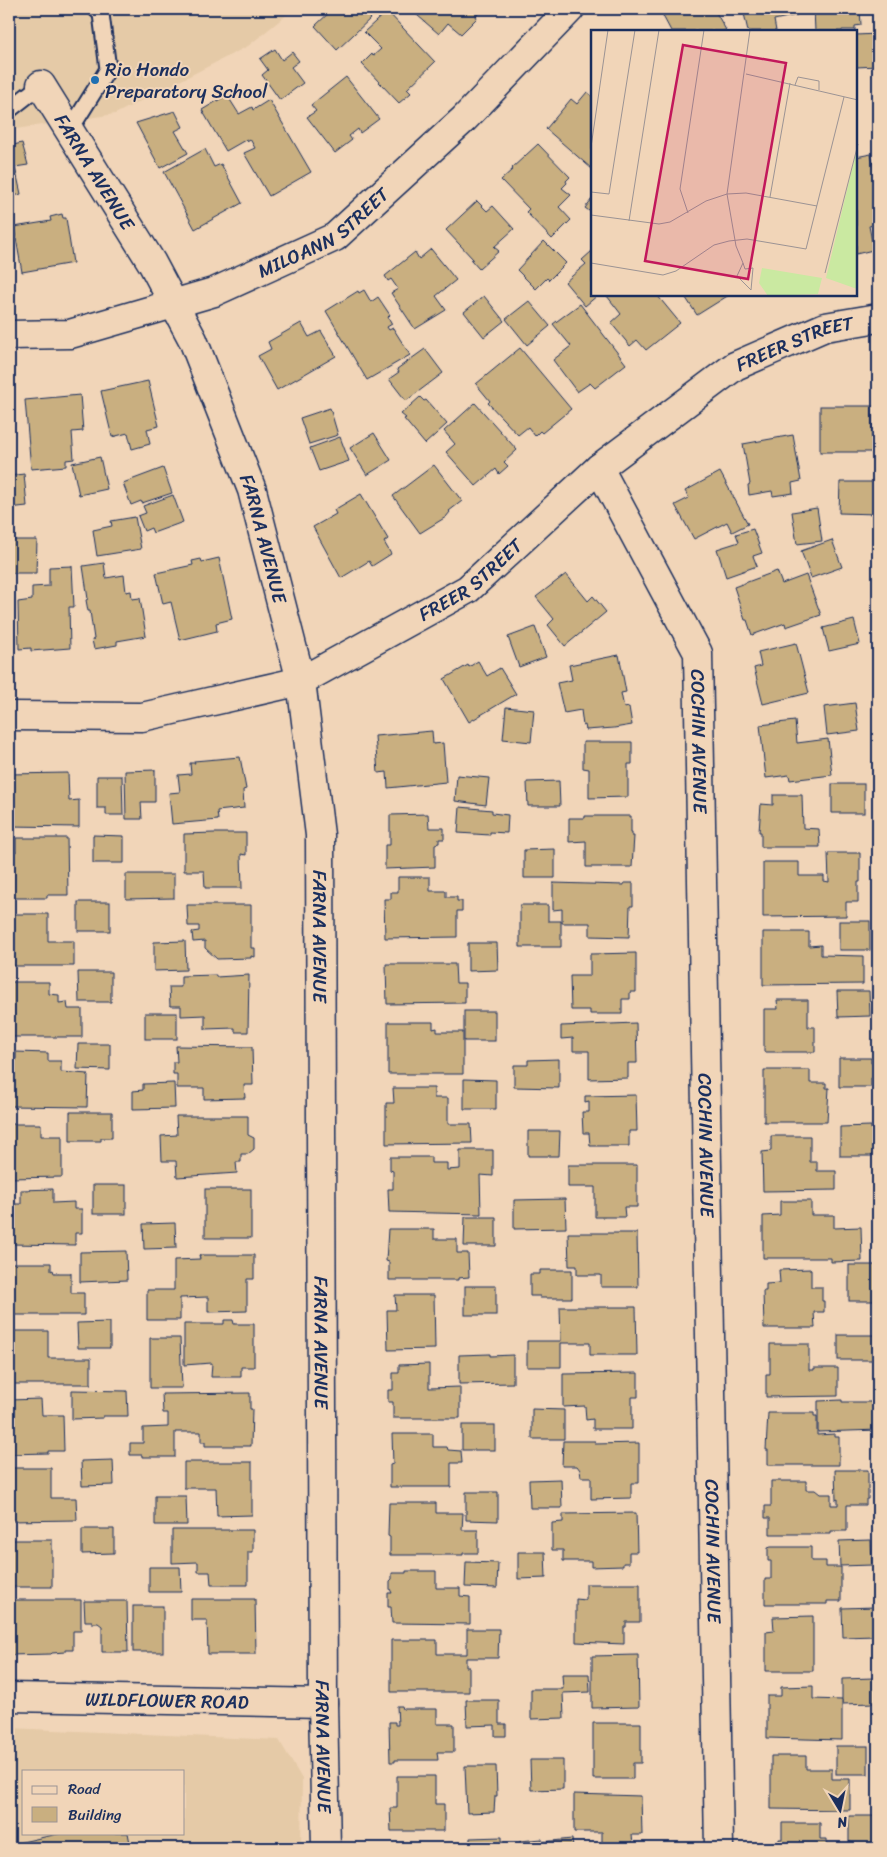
<svg xmlns="http://www.w3.org/2000/svg" width="887" height="1857" viewBox="0 0 887 1857" font-family="Sriracha,sans-serif">
	<style>
		.built { fill: #e5caa7; fill-rule: evenodd }
		.building { fill: #c9af80; stroke: #1b2f5e }
		.lines { fill: none; stroke-linecap: round; stroke-linejoin: round }
		.lane-casing { stroke: #1b2f5e; stroke-width: 19 }
		.street-casing { stroke: #1b2f5e; stroke-width: 31 }
		.lane { stroke: #f1d5b8; stroke-width: 15 }
		.street { stroke: #f1d5b8; stroke-width: 28 }
		.poi-dot { fill: #1f6fb2; stroke: #f1d5b8; stroke-width: 2 }
		.labels { text-anchor: middle; stroke-width: 4; stroke-linejoin: round; paint-order: stroke }
		.poi-label { font-size: 19px; fill: #1b2f5e; stroke: #f1d5b8; text-anchor: start }
		.street-label { font-size: 19px; fill: #1b2f5e; stroke: #f1d5b8 }
		.inset-road { fill: none; stroke: #9b9394; stroke-width: 1 }
		.view { fill: #c2185b; fill-opacity: 0.15; stroke: #c2185b; stroke-width: 2.5 }
		.inset-edge { fill: none; stroke: #1b2f5e; stroke-width: 2.5 }
	</style>
	<rect width="100%" height="100%" fill="#f1d5b8"/>
	<filter id="ink" filterUnits="userSpaceOnUse"><feTurbulence type="fractalNoise" baseFrequency=".02" numOctaves="2"/><feDisplacementMap in="SourceGraphic" scale="10" xChannelSelector="R" yChannelSelector="G"/><feConvolveMatrix kernelMatrix="1 2 1 2 8 2 1 2 1" color-interpolation-filters="sRGB"/></filter>
	<g filter="url(#ink)">
		<g class="built">
			<polygon points="9,9 294,9 248,46 115,114 9,130"/>
			<path d="M 9,1728 L 279,1740 L 302,1779 L 301,1848 L 9,1848 ZM 24,1771 L 184,1771 L 184,1833 L 24,1833 Z"/>
		</g>
		<g class="building">
			<polygon points="333,9 363,9 371,18 337,50 315,26"/>
			<polygon points="410,9 482,9 476,16 477,18 461,34 448,23 439,34"/>
			<polygon points="676,9 714,9 726,30 722,31 671,31 663,16"/>
			<polygon points="743,9 796,9 797,15 774,20 776,31 748,31"/>
			<polygon points="814,9 860,9 861,25 855,26 855,30 842,30 842,31 815,31"/>
			<polygon points="387,11 435,62 407,89 411,93 399,103 362,64 372,54 373,56 381,49 364,32"/>
			<polygon points="878,34 878,66 856,67 856,35"/>
			<polygon points="275,49 282,60 292,52 299,61 291,67 303,83 280,100 262,75 268,70 260,59"/>
			<polygon points="346,77 379,119 360,133 358,129 349,136 352,140 335,153 307,117 316,111 311,105"/>
			<polygon points="587,92 592,96 592,169 546,129 571,99 577,104"/>
			<polygon points="227,95 239,114 252,107 253,110 269,100 311,172 269,196 244,153 255,148 250,139 247,141 247,139 226,151 202,110"/>
			<polygon points="175,111 183,127 175,131 188,153 160,168 136,123"/>
			<polygon points="22,143 28,165 15,167 21,194 14,196 15,201 9,202 9,146"/>
			<polygon points="538,144 570,177 566,181 567,183 562,188 571,195 559,207 571,220 552,239 526,212 529,209 501,180 513,169 512,168"/>
			<polygon points="205,149 214,167 221,164 242,203 195,229 164,172"/>
			<polygon points="871,154 877,181 874,182 878,201 874,202 878,224 869,226 872,241 875,241 877,249 856,254 856,157"/>
			<polygon points="592,199 592,213 585,208"/>
			<polygon points="477,201 487,211 493,206 514,229 494,247 499,251 479,269 471,260 473,259 446,230"/>
			<polygon points="62,214 63,218 66,218 73,263 22,272 14,227 51,221 50,217"/>
			<polygon points="544,241 566,263 549,280 547,278 536,289 517,270"/>
			<polygon points="431,249 456,280 436,296 446,310 415,329 391,293 398,289 391,279 388,281 385,276 415,252 419,259"/>
			<polygon points="592,251 592,295 598,295 585,306 565,282 586,264 582,260"/>
			<polygon points="364,290 371,302 378,297 390,315 388,317 392,324 387,327 389,330 393,328 410,355 367,380 326,311 358,291 359,293"/>
			<polygon points="609,295 657,295 680,323 646,350 637,340 630,346 611,323 621,314 607,296"/>
			<polygon points="684,295 729,295 697,315"/>
			<polygon points="484,296 504,321 484,337 464,312"/>
			<polygon points="529,301 550,326 527,345 506,319"/>
			<polygon points="580,304 626,364 595,388 590,383 577,392 553,360 571,346 553,324"/>
			<polygon points="301,323 309,337 321,331 336,356 277,390 258,356 271,349 268,342"/>
			<polygon points="520,348 571,409 542,433 540,431 535,436 528,427 518,435 488,403 490,401 476,384"/>
			<polygon points="425,349 443,373 406,401 389,379 399,372 397,369"/>
			<polygon points="148,381 159,426 147,429 150,444 132,449 128,433 112,437 101,391"/>
			<polygon points="80,395 83,431 72,432 74,459 66,460 66,466 31,469 25,400"/>
			<polygon points="420,397 424,401 426,400 447,424 425,444 404,419 406,418 401,414"/>
			<polygon points="475,403 517,450 504,462 508,466 499,474 496,469 476,486 446,452 455,444 444,431"/>
			<rect x="820" y="406" width="52" height="46"/>
			<polygon points="9,407 11,445 9,445"/>
			<polygon points="330,408 338,435 309,444 300,418"/>
			<polygon points="374,433 391,460 367,475 350,448"/>
			<polygon points="793,435 801,481 792,483 793,493 773,496 772,491 749,495 748,485 750,484 743,444"/>
			<polygon points="340,437 349,461 319,471 310,448"/>
			<polygon points="100,457 107,489 79,495 72,463"/>
			<polygon points="434,465 462,501 449,511 450,512 446,517 420,533 393,496"/>
			<polygon points="163,468 172,493 142,503 141,501 131,505 123,483"/>
			<polygon points="720,472 748,524 732,532 727,522 694,539 675,505 689,498 685,491"/>
			<polygon points="24,474 27,506 9,508 9,476"/>
			<polygon points="840,482 878,482 878,514 839,513"/>
			<polygon points="361,494 388,539 384,542 391,554 372,566 369,561 341,578 313,527 336,514 334,510"/>
			<polygon points="173,495 183,522 153,533 151,528 144,531 138,516 146,513 143,506"/>
			<polygon points="817,508 822,541 797,544 792,512"/>
			<polygon points="135,517 141,549 97,556 93,530 112,526 111,521"/>
			<polygon points="753,529 762,553 753,556 757,566 726,577 717,549 739,542 736,534"/>
			<polygon points="9,540 37,540 36,573 9,573"/>
			<polygon points="832,540 842,567 811,578 801,551"/>
			<polygon points="219,558 232,619 216,623 217,631 180,640 171,602 163,604 156,573 193,565 192,561 201,559 202,562"/>
			<polygon points="104,563 106,578 124,575 126,592 131,591 132,599 140,598 146,636 117,641 117,645 94,649 92,640 94,639 90,611 88,611 86,600 88,599 83,566"/>
			<polygon points="72,566 74,607 69,607 70,648 31,651 31,648 19,649 18,602 32,600 32,587 49,586 49,567"/>
			<polygon points="777,571 782,584 806,575 821,615 786,627 785,623 752,635 747,620 745,620 734,587"/>
			<polygon points="566,574 588,601 593,596 606,612 565,646 548,625 554,619 536,597"/>
			<polygon points="854,620 860,644 829,651 823,628"/>
			<polygon points="535,627 546,657 519,667 508,637"/>
			<polygon points="796,643 809,693 763,704 754,668 761,666 758,652"/>
			<polygon points="619,655 626,692 621,693 624,708 629,707 632,725 614,728 586,730 585,725 583,726 581,710 564,713 557,683 572,680 569,665"/>
			<polygon points="478,661 487,676 500,668 516,694 469,722 444,679 468,665 469,667"/>
			<polygon points="855,703 859,731 827,735 824,707"/>
			<polygon points="506,707 534,710 531,742 503,739"/>
			<polygon points="795,721 797,743 828,739 832,775 790,780 789,775 766,778 760,725"/>
			<polygon points="432,731 433,744 443,743 446,782 388,788 387,772 378,773 375,736"/>
			<polygon points="583,742 632,742 632,764 628,764 628,797 589,798 589,769 583,768"/>
			<polygon points="240,757 246,789 243,790 244,808 217,811 218,820 172,824 169,793 180,792 178,775 191,774 190,763 195,763 194,761"/>
			<polygon points="155,770 155,802 141,802 142,819 126,819 125,771"/>
			<polygon points="68,773 69,801 79,800 79,827 9,826 9,774"/>
			<polygon points="457,775 489,778 486,805 455,801"/>
			<polygon points="97,776 122,776 123,815 106,815 106,808 97,808"/>
			<polygon points="559,781 560,806 528,806 527,782"/>
			<rect x="832" y="784" width="32" height="29"/>
			<polygon points="773,795 802,795 803,828 819,829 820,847 761,847 761,832 759,832 761,804 773,805"/>
			<polygon points="460,807 492,810 492,813 508,815 507,833 490,832 490,835 458,833"/>
			<polygon points="428,814 429,828 444,828 444,839 439,839 439,843 435,844 435,867 385,869 385,845 390,845 390,815"/>
			<polygon points="585,816 631,816 631,832 632,832 632,836 634,836 632,867 586,867 586,841 569,842 569,818 585,818"/>
			<polygon points="214,833 246,833 246,855 241,854 242,888 205,888 204,871 184,871 184,834"/>
			<polygon points="93,835 124,836 124,863 93,863"/>
			<polygon points="16,838 67,838 68,895 47,895 47,898 9,898 9,860 12,860 12,852 16,852"/>
			<polygon points="555,849 555,878 524,878 524,850"/>
			<polygon points="828,853 860,853 860,882 858,882 858,902 846,902 846,916 763,917 763,862 799,862 799,876 824,876 824,881 829,882"/>
			<polygon points="126,874 174,874 174,898 126,899"/>
			<polygon points="398,877 430,877 430,891 446,891 446,897 457,897 457,901 462,901 462,911 457,911 457,937 385,938 384,899 391,899 391,892 398,892"/>
			<polygon points="553,883 624,885 624,883 633,883 633,906 630,906 629,937 590,936 590,923 562,923 562,909 553,910"/>
			<rect x="78" y="902" width="32" height="29"/>
			<polygon points="187,905 251,905 251,948 255,948 255,957 251,956 251,958 217,959 205,948 205,941 193,942 192,932 199,931 199,926 188,926"/>
			<polygon points="520,905 548,905 548,921 561,921 561,947 520,947"/>
			<polygon points="9,914 48,914 48,941 74,941 74,966 9,966"/>
			<rect x="839" y="921" width="31" height="29"/>
			<polygon points="763,932 809,932 809,946 821,945 821,955 863,956 863,984 763,985"/>
			<polygon points="185,941 186,970 154,971 154,942"/>
			<polygon points="468,943 497,943 498,970 468,971"/>
			<polygon points="636,953 636,992 630,992 630,999 622,999 622,1014 590,1014 590,1010 571,1010 570,976 590,976 590,954"/>
			<polygon points="386,964 455,964 456,983 465,983 465,1003 387,1004"/>
			<polygon points="78,972 111,972 111,1002 79,1002"/>
			<polygon points="216,975 216,977 249,975 248,1032 235,1032 235,1028 205,1029 205,1015 181,1016 181,1006 170,1006 169,987 181,987 181,976"/>
			<polygon points="9,982 49,982 49,994 59,995 59,1003 67,1002 68,1009 82,1009 82,1037 9,1037"/>
			<polygon points="837,991 869,991 870,1016 838,1017"/>
			<polygon points="777,1000 808,1000 808,1027 815,1027 815,1052 764,1052 764,1009 778,1009"/>
			<rect x="464" y="1011" width="31" height="30"/>
			<rect x="145" y="1013" width="32" height="26"/>
			<polygon points="388,1022 433,1022 433,1029 437,1028 437,1032 463,1032 463,1074 388,1074"/>
			<polygon points="636,1023 637,1063 628,1063 628,1078 589,1079 589,1051 573,1051 573,1038 561,1039 561,1026"/>
			<polygon points="78,1044 110,1044 110,1070 77,1069"/>
			<polygon points="176,1046 252,1047 253,1085 244,1085 245,1098 204,1099 204,1088 177,1088 177,1074 173,1074 173,1062 177,1062"/>
			<polygon points="16,1052 48,1053 48,1061 61,1061 61,1072 88,1074 87,1107 9,1106 9,1061 16,1061"/>
			<polygon points="839,1058 871,1058 871,1063 878,1063 878,1078 871,1078 871,1087 839,1087"/>
			<polygon points="559,1059 559,1088 514,1087 514,1065 528,1065 528,1060"/>
			<polygon points="764,1070 810,1070 810,1083 826,1083 826,1088 829,1088 827,1122 764,1122"/>
			<polygon points="464,1079 496,1080 496,1109 464,1109"/>
			<polygon points="174,1083 175,1108 133,1109 133,1091 143,1090 143,1084"/>
			<polygon points="393,1088 434,1088 434,1098 448,1098 448,1124 471,1124 472,1143 386,1144 386,1103 394,1103"/>
			<polygon points="636,1095 637,1131 629,1131 629,1146 590,1146 589,1133 583,1133 582,1112 589,1112 589,1101 585,1102 585,1096"/>
			<polygon points="70,1112 112,1112 112,1138 101,1138 101,1141 70,1141"/>
			<polygon points="176,1116 248,1116 248,1135 254,1138 254,1149 248,1154 241,1154 241,1162 236,1162 237,1173 177,1177 176,1161 162,1161 161,1136 177,1135"/>
			<polygon points="9,1124 41,1124 41,1136 62,1136 62,1177 9,1178"/>
			<polygon points="871,1126 871,1129 878,1129 878,1154 872,1154 872,1156 840,1156 840,1127"/>
			<polygon points="528,1131 560,1131 559,1156 528,1156"/>
			<polygon points="771,1136 810,1136 810,1162 817,1162 817,1171 836,1171 836,1190 763,1191 762,1152 771,1151"/>
			<polygon points="460,1150 493,1150 493,1176 480,1175 481,1214 389,1212 388,1189 393,1189 393,1171 390,1170 390,1157 431,1157 431,1163 447,1163 447,1170 460,1169"/>
			<polygon points="568,1165 637,1165 637,1207 624,1207 625,1217 595,1217 595,1187 568,1187"/>
			<rect x="93" y="1185" width="33" height="29"/>
			<polygon points="53,1189 53,1203 74,1202 74,1209 82,1209 82,1233 75,1233 75,1245 9,1244 9,1204 21,1204 21,1190"/>
			<rect x="205" y="1189" width="46" height="49"/>
			<polygon points="565,1199 566,1228 514,1229 514,1200"/>
			<polygon points="780,1201 811,1201 811,1215 834,1215 834,1228 861,1227 862,1261 831,1262 831,1258 763,1258 763,1216 780,1215"/>
			<polygon points="465,1217 496,1217 496,1246 464,1246"/>
			<polygon points="175,1223 176,1248 144,1249 143,1224"/>
			<polygon points="388,1229 434,1229 434,1239 457,1239 457,1253 468,1253 469,1277 458,1278 458,1280 389,1280 389,1262 386,1261"/>
			<polygon points="568,1233 637,1233 638,1287 601,1287 601,1275 577,1275 577,1266 569,1266"/>
			<polygon points="126,1251 127,1280 80,1282 80,1252"/>
			<polygon points="199,1255 254,1255 254,1279 247,1279 247,1311 208,1312 208,1297 180,1298 180,1320 147,1320 147,1290 174,1290 174,1260 200,1259"/>
			<polygon points="9,1263 51,1263 51,1271 53,1270 54,1273 71,1273 71,1293 84,1293 84,1315 9,1315"/>
			<rect x="849" y="1265" width="29" height="36"/>
			<polygon points="811,1269 811,1287 822,1287 822,1301 824,1301 824,1312 814,1312 815,1328 764,1328 763,1291 766,1291 766,1284 780,1283 779,1270"/>
			<polygon points="540,1270 572,1270 572,1298 540,1298 540,1296 530,1296 530,1274 540,1274"/>
			<rect x="465" y="1286" width="31" height="29"/>
			<polygon points="395,1295 434,1295 435,1349 388,1350 387,1310 396,1310"/>
			<polygon points="560,1307 636,1307 637,1355 590,1355 590,1343 561,1343 561,1367 527,1367 527,1341 561,1341"/>
			<polygon points="224,1320 233,1320 234,1324 254,1324 254,1367 241,1367 241,1377 211,1377 212,1363 184,1365 184,1324 224,1324"/>
			<polygon points="110,1322 110,1348 78,1348 77,1323"/>
			<polygon points="9,1329 13,1329 13,1331 48,1331 48,1358 91,1358 91,1384 9,1384"/>
			<rect x="838" y="1335" width="40" height="25"/>
			<polygon points="150,1338 180,1338 182,1388 150,1388"/>
			<polygon points="770,1344 809,1344 809,1370 814,1370 814,1368 838,1368 838,1396 766,1397 766,1374 770,1374"/>
			<polygon points="490,1354 490,1356 513,1355 513,1383 459,1384 459,1355"/>
			<polygon points="429,1364 429,1388 460,1387 460,1418 393,1418 393,1402 388,1402 388,1390 393,1390 393,1373 399,1373 399,1365"/>
			<polygon points="638,1373 638,1397 632,1397 632,1429 593,1429 593,1419 586,1420 585,1406 563,1407 563,1374"/>
			<polygon points="72,1390 127,1391 128,1416 103,1416 103,1418 72,1419"/>
			<polygon points="250,1393 250,1409 252,1409 251,1446 205,1446 205,1442 201,1442 201,1432 175,1432 175,1457 142,1457 142,1455 130,1455 130,1443 143,1443 143,1428 168,1427 168,1413 163,1413 162,1394"/>
			<polygon points="41,1399 42,1415 63,1415 64,1451 48,1451 48,1453 9,1454 9,1400"/>
			<polygon points="842,1400 842,1402 878,1402 878,1430 818,1432 818,1401"/>
			<polygon points="532,1409 564,1410 564,1439 532,1439"/>
			<polygon points="768,1413 814,1413 814,1416 817,1416 817,1435 835,1434 835,1437 839,1437 839,1465 768,1465 768,1450 766,1450"/>
			<rect x="462" y="1425" width="33" height="25"/>
			<polygon points="392,1434 433,1434 433,1447 447,1447 448,1450 461,1451 462,1463 451,1463 451,1487 390,1487 390,1465 393,1464"/>
			<polygon points="563,1441 595,1441 595,1444 639,1443 639,1483 631,1483 631,1498 591,1499 591,1477 581,1477 580,1470 577,1466 562,1466"/>
			<polygon points="113,1460 114,1485 82,1486 81,1461"/>
			<polygon points="184,1462 252,1462 252,1515 217,1516 216,1488 184,1488"/>
			<polygon points="12,1468 51,1468 51,1498 76,1498 77,1520 9,1521 9,1483 12,1483"/>
			<polygon points="835,1470 868,1470 868,1499 866,1499 866,1505 847,1505 847,1531 831,1531 831,1534 770,1534 770,1518 765,1518 765,1506 771,1506 771,1481 806,1481 806,1490 815,1490 820,1494 831,1494 831,1505 838,1505 838,1499 836,1500"/>
			<polygon points="561,1479 562,1508 530,1508 529,1480"/>
			<polygon points="466,1492 498,1492 498,1521 466,1520"/>
			<polygon points="155,1496 186,1496 187,1525 155,1525"/>
			<polygon points="389,1503 436,1503 436,1513 463,1513 462,1530 478,1530 478,1553 463,1553 463,1555 390,1555 390,1537 388,1536"/>
			<polygon points="636,1513 637,1552 629,1552 629,1563 623,1563 623,1566 591,1567 591,1561 563,1561 563,1550 552,1550 552,1523 563,1522 563,1514"/>
			<polygon points="82,1529 114,1529 114,1553 82,1554"/>
			<polygon points="172,1530 253,1530 253,1552 248,1552 248,1585 211,1585 210,1572 198,1572 198,1562 172,1563"/>
			<rect x="9" y="1540" width="43" height="47"/>
			<polygon points="871,1540 872,1565 840,1566 839,1541"/>
			<polygon points="771,1547 811,1547 811,1561 826,1561 826,1567 841,1567 841,1601 827,1601 827,1604 765,1604 765,1579 771,1579 771,1561 768,1561 768,1548"/>
			<polygon points="518,1552 545,1552 546,1578 518,1579"/>
			<polygon points="466,1562 498,1563 497,1588 465,1587"/>
			<polygon points="149,1567 180,1567 181,1592 149,1592"/>
			<polygon points="406,1571 436,1571 436,1588 460,1588 460,1596 470,1597 470,1624 392,1623 391,1607 388,1607 388,1593 392,1593 390,1589 390,1581 392,1579 392,1573 406,1573"/>
			<polygon points="586,1584 640,1584 640,1622 626,1622 626,1627 624,1627 624,1644 576,1642 576,1599 586,1600"/>
			<polygon points="191,1599 255,1599 256,1654 208,1654 207,1620 191,1620"/>
			<polygon points="9,1600 81,1600 81,1631 73,1631 73,1650 65,1650 65,1652 52,1653 51,1654 9,1655"/>
			<polygon points="84,1601 127,1601 128,1652 102,1652 102,1626 98,1623 92,1623 92,1621 85,1621"/>
			<rect x="133" y="1606" width="30" height="46"/>
			<polygon points="875,1607 875,1636 843,1637 842,1608"/>
			<polygon points="813,1616 813,1671 766,1671 766,1632 774,1631 773,1617"/>
			<polygon points="467,1629 499,1629 498,1658 466,1658 466,1667 469,1667 469,1692 391,1692 391,1640 437,1640 437,1654 467,1654"/>
			<polygon points="638,1655 639,1707 592,1708 592,1656"/>
			<polygon points="562,1674 589,1674 590,1692 563,1693 564,1718 531,1719 531,1689 563,1689"/>
			<polygon points="874,1678 874,1703 842,1704 842,1679"/>
			<polygon points="813,1686 813,1699 842,1700 842,1740 767,1738 767,1696 781,1696 781,1687"/>
			<polygon points="466,1700 499,1700 499,1724 506,1724 506,1736 495,1736 495,1725 467,1726"/>
			<polygon points="397,1706 402,1706 403,1709 437,1709 437,1724 454,1724 454,1752 437,1752 438,1760 395,1760 395,1762 390,1762 389,1722 395,1722 395,1725 398,1725"/>
			<polygon points="593,1723 641,1723 641,1763 633,1763 633,1779 593,1779"/>
			<rect x="836" y="1746" width="32" height="28"/>
			<polygon points="771,1756 806,1756 806,1769 832,1769 832,1779 850,1779 850,1810 771,1809"/>
			<polygon points="530,1760 563,1760 563,1789 531,1790"/>
			<polygon points="465,1766 496,1766 497,1796 495,1796 494,1812 467,1813"/>
			<polygon points="397,1776 435,1776 435,1804 444,1804 444,1831 391,1831 390,1808 397,1808"/>
			<polygon points="574,1794 641,1796 642,1835 632,1835 633,1845 602,1846 602,1832 574,1832"/>
			<polygon points="849,1816 878,1816 878,1848 851,1848 851,1842 849,1842"/>
			<polygon points="782,1823 820,1823 820,1839 827,1839 827,1848 779,1848 779,1839 782,1839"/>
			<polygon points="62,1833 128,1833 131,1848 9,1848 9,1845"/>
			<polygon points="502,1837 502,1848 470,1848 470,1838"/>
			<polygon points="542,1839 542,1842 572,1839 573,1848 521,1848 520,1841"/>
		</g>
		<g class="lines">
			<g class="lane-casing">
				<g id="lane">
					<polyline points="9,110 41,85"/>
					<polyline points="70,130 108,69 101,14 96,9"/>
				</g>
			</g>
			<g class="street-casing">
				<g id="street">
					<path id="s1" d="M 41,85 L 152,263 L 193,340 L 252,490 L 301,681 L 320,835 L 323,1703 L 326,1848"/>
					<path id="s2" d="M 9,335 L 70,334 L 214,292 L 335,237 L 464,119 L 570,9"/>
					<path id="s3" d="M 599,468 L 698,653 L 719,1848"/>
					<path id="s4" d="M 9,716 L 142,717 L 301,681 L 468,589 L 599,468 L 735,366 L 825,327 L 878,318"/>
					<path id="s5" d="M 9,1697 L 323,1703"/>
				</g>
			</g>
			<use href="#lane" class="lane"/>
			<use href="#street" class="street"/>
		</g>
	</g>
	<circle class="poi-dot" cx="95" cy="80" r="5"/>
	<g class="labels">
		<g class="poi-label">
			<text x="105" y="76">Rio Hondo<tspan x="105" dy="22">Preparatory School</tspan></text>
		</g>
		<g class="street-label">
			<text dy="7" stroke="none"><textPath href="#s1" startOffset="102">FARNA AVENUE</textPath></text>
			<text dy="7" stroke="none"><textPath href="#s2" startOffset="336">MILOANN STREET</textPath></text>
			<text dy="7" stroke="none"><textPath href="#s4" startOffset="899">FREER STREET</textPath></text>
			<text dy="7" stroke="none"><textPath href="#s1" startOffset="508">FARNA AVENUE</textPath></text>
			<text dy="7" stroke="none"><textPath href="#s4" startOffset="494">FREER STREET</textPath></text>
			<text dy="7" stroke="none"><textPath href="#s3" startOffset="298">COCHIN AVENUE</textPath></text>
			<text dy="7" stroke="none"><textPath href="#s1" startOffset="912">FARNA AVENUE</textPath></text>
			<text dy="7" stroke="none"><textPath href="#s3" startOffset="702">COCHIN AVENUE</textPath></text>
			<text dy="7" stroke="none"><textPath href="#s1" startOffset="1318">FARNA AVENUE</textPath></text>
			<text dy="7" stroke="none"><textPath href="#s3" startOffset="1108">COCHIN AVENUE</textPath></text>
			<text dy="7" stroke="none"><textPath href="#s5" startOffset="158">WILDFLOWER ROAD</textPath></text>
			<text dy="7" stroke="none"><textPath href="#s1" startOffset="1722">FARNA AVENUE</textPath></text>
		</g>
	</g>
	<g transform="translate(591 30)">
		<rect width="266" height="266" fill="#f1d5b8"/>
		<path d="M 266,118 L 266,259 L 235,248 ZM 171,238 L 231,248 L 227,264 L 177,266 L 168,253 Z" fill="#cae9a1"/>
		<path class="inset-road" d="M 155,44 L 267,70M 204,55 L 207,47 L 228,51 L 228,60M 0,117 L 17,0M 0,162 L 18,164 L 44,0M 179,167 L 199,53M 97,183 L 89,159 L 113,0M 0,185 L 68,194 L 79,192 L 115,171 L 136,164 L 155,163 L 226,176M 38,191 L 68,0M 0,233 L 72,245 L 85,241 L 123,215 L 138,211 L 156,209 L 215,219 L 253,67M 152,233 L 146,246 L 160,260 L 162,238 L 154,239 L 152,233 L 145,216 L 136,164 L 159,0M 234,243 L 267,114"/>
		<path class="view" d="M 92,15 L 195,33 L 157,249 L 54,231 Z"/>
		<rect width="266" height="266" class="inset-edge"/>
	</g>
	<rect width="887" height="1857" fill="none" stroke="#f1d5b8" stroke-width="30"/>
	<rect x="15" y="15" width="857" height="1827" fill="none" stroke="#1b2f5e" stroke-width="2" filter="url(#ink)"/>
	<rect x="22" y="1770" width="162" height="65" fill="#f1d5b8" stroke="#9b9394"/>
	<rect x="32" y="1786" width="25" height="8" fill="#f1d5b8" stroke="#9b9394"/>
	<text x="68" y="1794" font-size="15" fill="#1b2f5e">Road</text>
	<rect x="32" y="1807" width="25" height="15" fill="#c9af80" stroke="#9b9394"/>
	<text x="68" y="1820" font-size="15" fill="#1b2f5e">Building</text>
	<g transform="translate(840 1810) rotate(170)" stroke="#f1d5b8" stroke-width="4" paint-order="stroke">
	<path d="M0-4L9 19L0 12L-9 19Z" fill="#1b2f5e"/>
	<text y="-8" font-size="14" font-weight="bold" text-anchor="middle" fill="#1b2f5e">N</text>
	</g>
</svg>
